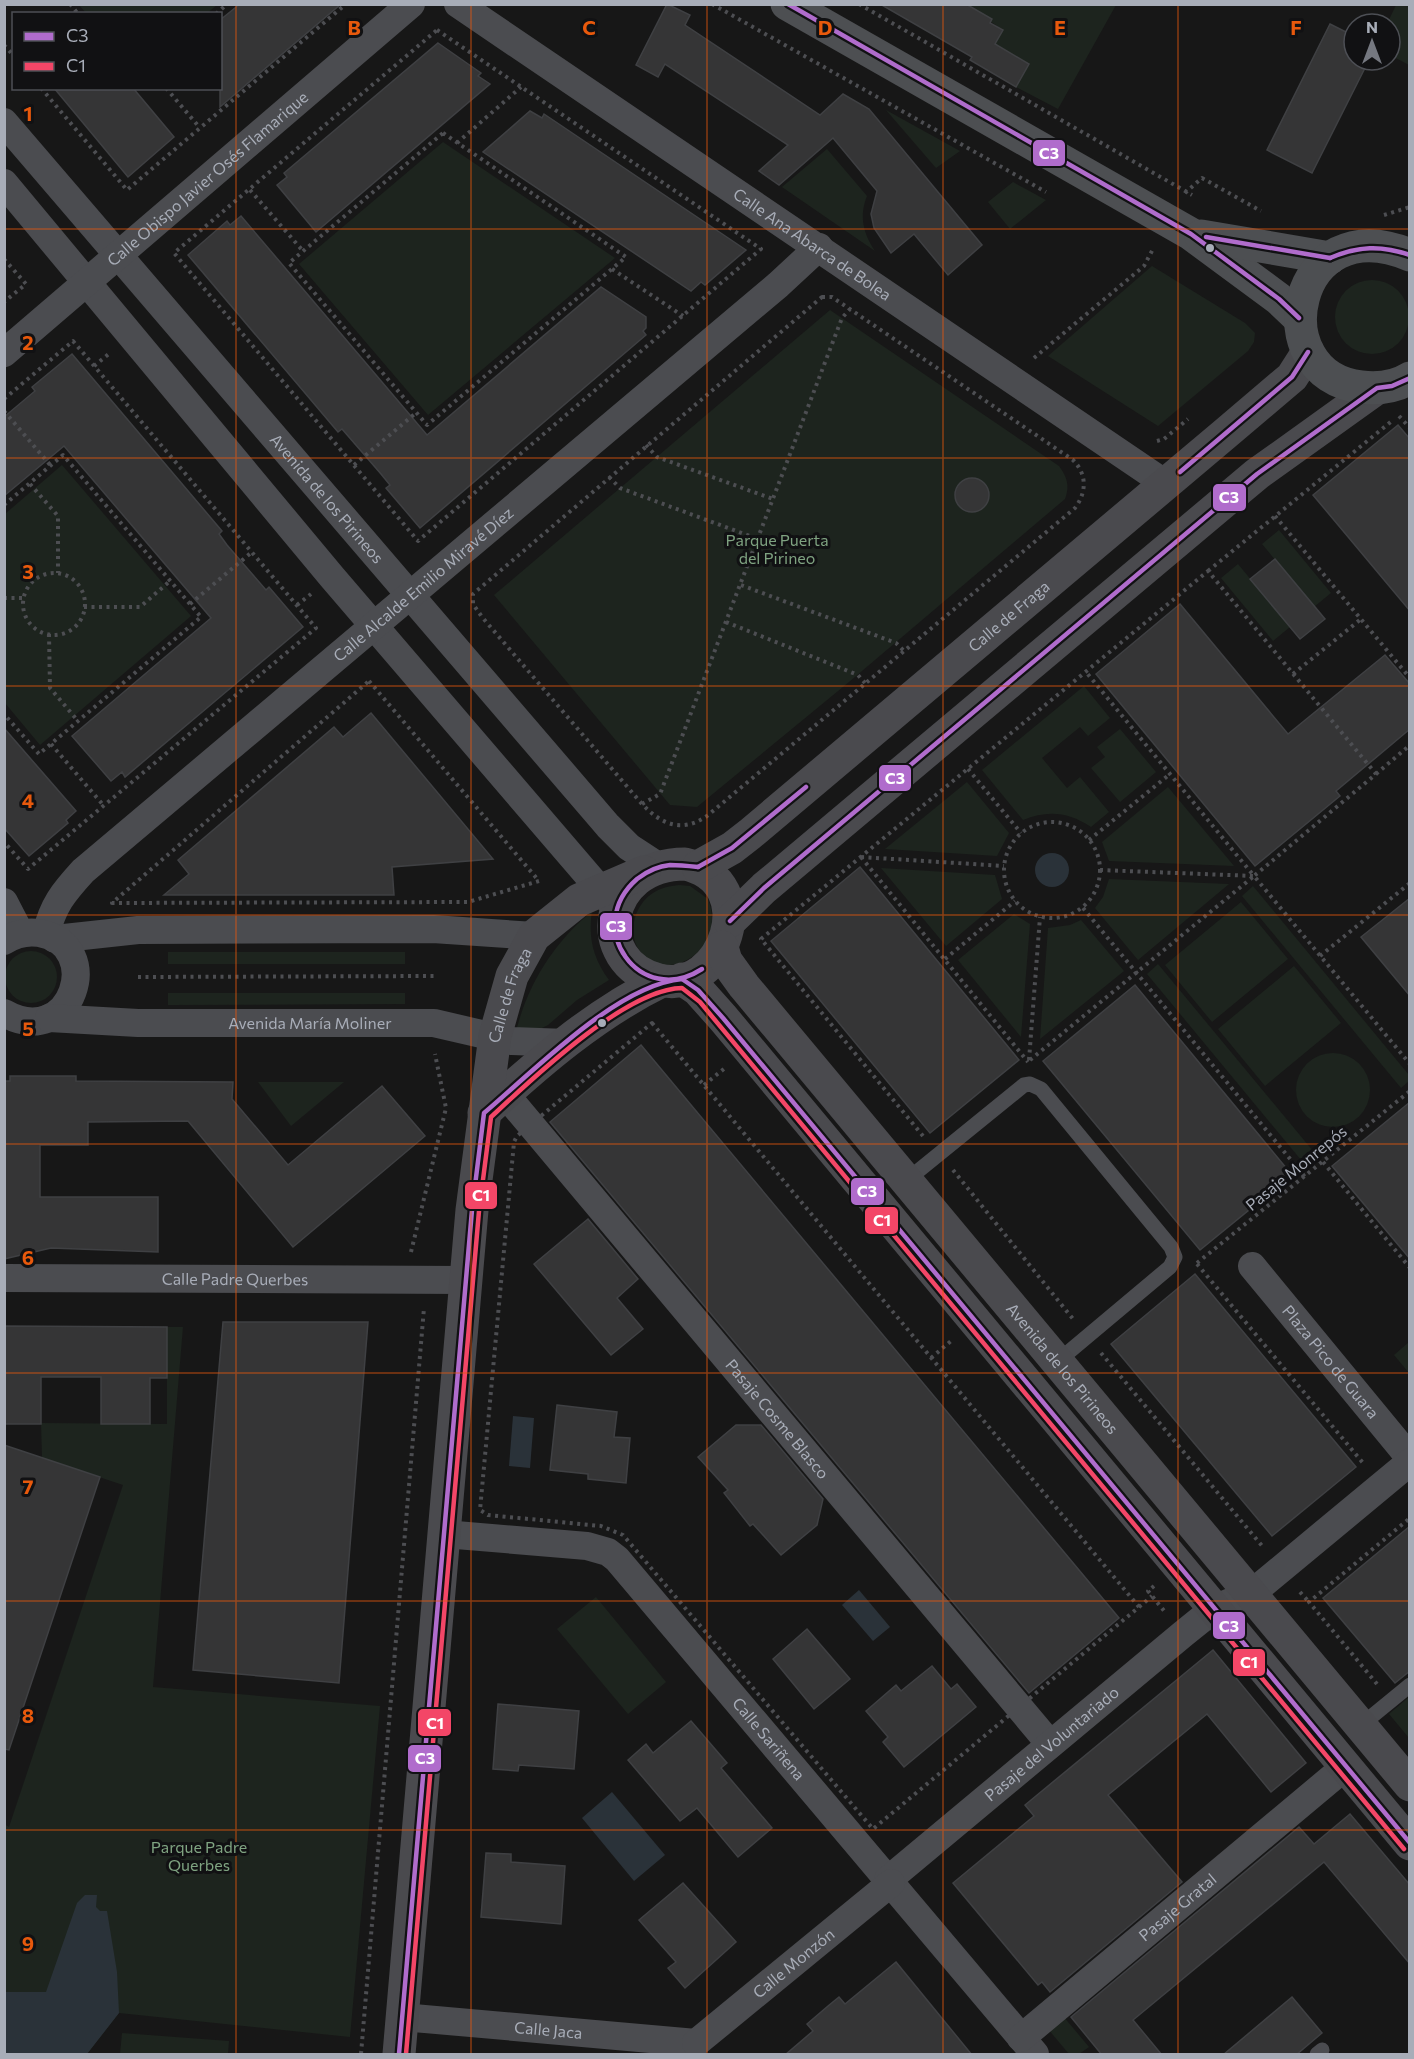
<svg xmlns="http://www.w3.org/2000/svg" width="1414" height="2059" viewBox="0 0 1414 2059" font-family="Commissioner,sans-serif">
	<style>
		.green { fill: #1d241e }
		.water { fill: #2a3239 }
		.building { fill: #353536; stroke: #3f4043; stroke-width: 1.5 }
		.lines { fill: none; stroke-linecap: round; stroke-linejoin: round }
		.path { stroke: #4d4e52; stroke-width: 4; stroke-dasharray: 3 4.5; stroke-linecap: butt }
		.lane { stroke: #4b4c50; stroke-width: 15 }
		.street { stroke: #4b4c50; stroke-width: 28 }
		.secondary { stroke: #4a4a4e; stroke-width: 33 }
		.primary { stroke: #4d4f52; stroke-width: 33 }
		.bus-1-casing { stroke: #111113; stroke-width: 9 }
		.bus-2-casing { stroke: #111113; stroke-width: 9 }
		.bus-1 { stroke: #b06ccc; stroke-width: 4.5 }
		.bus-2 { stroke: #f34667; stroke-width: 4.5 }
		.grid { fill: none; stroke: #e8590c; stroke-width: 1.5; stroke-opacity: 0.55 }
		.bus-dot { fill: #a8adb8; stroke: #111113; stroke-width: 2 }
		.labels { text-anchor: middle; stroke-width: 6; stroke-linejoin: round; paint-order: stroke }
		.street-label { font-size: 16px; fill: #a8adb8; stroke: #111113 }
		.park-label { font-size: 16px; fill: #7fa381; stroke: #111113 }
		.grid-label { font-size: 20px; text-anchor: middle; font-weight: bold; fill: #e8590c; stroke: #111113; stroke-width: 6; stroke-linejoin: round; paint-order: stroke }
		.line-badge { stroke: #111113; stroke-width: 2 }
		.badge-label { font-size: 16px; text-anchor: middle; font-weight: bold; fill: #fff }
	</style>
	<rect width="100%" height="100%" fill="#171717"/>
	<g class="green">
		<polygon points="79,5 217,5 206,14 86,13"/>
		<polygon points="966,5 1116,5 1058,109 1016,87 1029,64 995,44 1003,30"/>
		<polygon points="1396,5 1409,5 1409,65 1390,55 1390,24 1387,24"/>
		<polygon points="886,110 960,151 936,168"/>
		<polygon points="443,142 615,258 428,415 299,264"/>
		<path d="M 827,149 L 867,196 C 859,216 863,233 875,251 L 782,187 Z"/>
		<polygon points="1013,182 1046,200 1010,229 988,202"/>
		<polygon points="1152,266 1245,323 1255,333 1254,342 1248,351 1158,426 1048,356"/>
		<circle cx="1372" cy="317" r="37"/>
		<path d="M 830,310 L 1059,466 C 1067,477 1070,486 1065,499 L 849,682 L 697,807 L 670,805 L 494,595 Z"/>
		<polygon points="62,465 191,616 40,745 5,703 5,514"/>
		<polygon points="1279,530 1331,593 1314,607 1262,544"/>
		<polygon points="1238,564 1290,627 1273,641 1221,578"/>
		<path d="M 1084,686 L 1110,718 L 1088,736 L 1080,727 L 1042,758 L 1067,788 L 1080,777 L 1109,812 L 1091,827 C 1068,812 1048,810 1023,820 L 982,770 Z"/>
		<polygon points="1120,729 1156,772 1120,802 1091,768 1105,757 1097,747"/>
		<polygon points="967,782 1009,833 997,856 885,849"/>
		<polygon points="1168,787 1234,866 1109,861 1102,842"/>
		<polygon points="881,868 995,875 1002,899 946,946"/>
		<polygon points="1109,879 1229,884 1138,960 1095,908 1103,897"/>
		<path d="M 679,885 L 690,886 L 708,899 C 730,955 655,991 635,942 C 632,932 633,919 638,910 C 647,893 660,887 679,885 Z"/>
		<polygon points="1253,886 1409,1075 1409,1081 1401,1088 1242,896"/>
		<polygon points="1241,902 1288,959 1212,1022 1165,965"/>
		<path d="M 592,911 C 588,938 593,958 609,980 L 577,1000 L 548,1025 L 538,1030 L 516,1031 C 529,982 553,944 592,911 Z"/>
		<polygon points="1014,914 1030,924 1021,1037 958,960"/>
		<polygon points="1081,920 1124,971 1040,1039 1048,928 1070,925"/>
		<circle cx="31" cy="977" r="26"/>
		<rect x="168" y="952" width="237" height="12"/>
		<polygon points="1158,964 1318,1157 1306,1166 1147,974"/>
		<polygon points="1294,966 1341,1023 1265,1086 1218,1029"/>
		<polygon points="168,993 405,993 405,1004 168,1005"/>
		<circle cx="1333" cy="1090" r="37"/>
		<polygon points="258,1082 344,1082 291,1126"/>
		<polygon points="167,1327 183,1327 153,1687 380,1706 350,2037 119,2013 87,2054 5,2054 4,1824 9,1827 123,1485 42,1458 41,1423 167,1424"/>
		<polygon points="1409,1342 1409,1373 1394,1355"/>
		<polygon points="596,1597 666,1682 628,1714 557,1629"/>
		<polygon points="1409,1697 1409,1738 1389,1714"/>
		<polygon points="1063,2016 1089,2047 1079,2054 1069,2054 1048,2029"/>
		<polygon points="122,2033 229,2041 228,2054 120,2054"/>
	</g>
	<g class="water">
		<circle cx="1052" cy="870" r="17"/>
		<polygon points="513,1416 534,1418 530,1468 509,1466"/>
		<polygon points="859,1590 890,1627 873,1641 842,1605"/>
		<polygon points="612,1792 665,1855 634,1881 582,1818"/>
		<polygon points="85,1895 97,1895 96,1907 100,1911 107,1911 117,1972 119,2013 87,2054 5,2054 5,1992 46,1992 77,1903"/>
	</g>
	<g class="building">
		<polygon points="240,4 341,4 220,107 220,20"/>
		<polygon points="667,4 690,15 685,25 820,115 843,94 869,109 982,245 948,275 914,234 891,253 874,228 871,214 877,191 833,138 779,185 759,171 788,145 665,64 658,77 636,65"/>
		<polygon points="880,4 966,4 992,19 990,23 1003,30 995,44 1029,64 1016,87 970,60 972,57"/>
		<polygon points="1330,24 1354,36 1354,60 1369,60 1312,173 1267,150"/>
		<polygon points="438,43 481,73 478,76 490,84 316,232 277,185 287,177 284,173"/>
		<polygon points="54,88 133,88 174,137 128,177"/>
		<polygon points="530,111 542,118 544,114 746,250 705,285 701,282 691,291 483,152"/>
		<polygon points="241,216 427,435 601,287 646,317 646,328 643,331 646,335 420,528 386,488 390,485 381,474 342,429 338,432 188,255 227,221 230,225"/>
		<polygon points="72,354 222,531 219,534 227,545 266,590 269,587 303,627 125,777 122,772 111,781 72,736 211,618 64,446 4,496 4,417 35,391 32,387"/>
		<polygon points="1398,425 1410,439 1410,611 1313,495"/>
		<circle cx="972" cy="495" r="17"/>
		<polygon points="1275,559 1325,619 1300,639 1250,579"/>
		<polygon points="1180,604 1288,734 1385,655 1410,684 1410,729 1336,791 1340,796 1255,866 1096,674"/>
		<polygon points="371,713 493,859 392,867 394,895 164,895 189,874 178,860 334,727 343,737"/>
		<polygon points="4,728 76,811 66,820 68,823 29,856 4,828"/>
		<polygon points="860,867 1019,1060 930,1133 771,941"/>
		<polygon points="1410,898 1410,996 1361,937"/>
		<polygon points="1135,985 1292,1175 1200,1250 1043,1061"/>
		<polygon points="641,1045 1119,1618 1029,1693 550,1122"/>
		<polygon points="10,1076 76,1076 76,1081 233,1082 232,1099 288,1165 382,1086 425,1136 293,1247 188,1121 88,1122 88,1145 40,1145 40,1197 158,1197 158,1252 51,1248 4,1259 4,1081 10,1081"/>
		<polygon points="1410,1102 1410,1259 1332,1166"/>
		<polygon points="588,1219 638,1279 617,1298 643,1329 611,1355 534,1264"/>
		<polygon points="1195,1274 1356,1467 1272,1536 1111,1344"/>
		<polygon points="223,1322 368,1322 339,1683 193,1670"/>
		<polygon points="4,1326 167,1327 167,1378 150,1378 150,1424 101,1424 101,1377 41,1377 41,1424 4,1424"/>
		<polygon points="557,1405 617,1412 614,1437 630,1438 626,1483 588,1479 588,1474 550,1470"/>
		<polygon points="736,1425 761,1425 823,1499 817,1525 781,1555 753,1524 750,1526 724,1493 728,1490 698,1457"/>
		<polygon points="4,1445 100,1477 9,1750 4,1749"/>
		<polygon points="1410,1526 1410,1671 1395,1683 1323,1598"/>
		<polygon points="807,1629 850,1679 814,1709 773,1659"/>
		<polygon points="1213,1650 1306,1763 1271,1792 1207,1714 1108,1795 1182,1882 1050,1992 1042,1982 1038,1985 953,1883 1034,1816 1025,1805"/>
		<polygon points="932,1666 951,1689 957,1684 976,1707 904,1767 883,1742 888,1737 866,1711 896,1685 901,1691"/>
		<polygon points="498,1704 579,1711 574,1769 519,1765 518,1771 493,1769"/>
		<polygon points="691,1721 727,1763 721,1768 772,1828 738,1857 697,1808 680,1821 628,1760 646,1744 653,1753"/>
		<polygon points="1350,1814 1410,1885 1410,1964 1324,1862 1133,2020 1162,2055 1102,2055 1071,2017 1299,1827 1314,1844"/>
		<polygon points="486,1853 511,1854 511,1862 565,1866 561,1924 481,1917"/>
		<polygon points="683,1883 736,1942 685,1988 668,1968 676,1962 639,1920"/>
		<polygon points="896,1962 972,2055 785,2055 813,2031 807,2024 828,2006 839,1997 845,2004"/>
		<polygon points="1292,1997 1322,2033 1296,2055 1223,2055"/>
	</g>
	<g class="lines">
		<g class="path">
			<polyline points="70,4 78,14"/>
			<polyline points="712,4 1046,192"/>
			<polyline points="859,4 1192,195"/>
			<polyline points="216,14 227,4"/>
			<polygon points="437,30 761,249 418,541 174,253"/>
			<polyline points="4,45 14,56"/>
			<polyline points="41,88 127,190 346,4"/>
			<polyline points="166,88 200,128"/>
			<polygon points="443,133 626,257 427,425 289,263"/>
			<polyline points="457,143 521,87"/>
			<polyline points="250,190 303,251"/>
			<polyline points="1185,193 1202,178 1261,211"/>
			<polyline points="1384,215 1410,207"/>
			<polyline points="4,259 26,284 4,302"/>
			<polyline points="612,269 683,316"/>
			<path d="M 822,297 L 832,297 L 1073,460 C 1087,474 1087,492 1075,508 L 707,816 C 682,833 662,825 642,804 L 482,617 L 473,604 L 473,594 Z"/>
			<polyline points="1034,358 1144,266 1153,249"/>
			<polyline points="94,366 110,353"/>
			<polyline points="4,399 73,341 316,628 28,869 4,842"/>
			<polyline points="4,411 51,466"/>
			<polyline points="1399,416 1410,428"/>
			<polyline points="1157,441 1164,439 1188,419"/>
			<polyline points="646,445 657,457 773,499"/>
			<polyline points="354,465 417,412"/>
			<polyline points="609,477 620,488 758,539"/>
			<polyline points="30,484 58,516 58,573"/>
			<polyline points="4,505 63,455 201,617 39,754 4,714"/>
			<polyline points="1275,516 1410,678"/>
			<polyline points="1208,571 1393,420"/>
			<circle cx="54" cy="604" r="31"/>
			<polyline points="741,585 896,643 904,651"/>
			<polyline points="4,598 23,598"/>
			<polyline points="190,604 252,552"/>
			<polyline points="297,605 311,594"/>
			<polyline points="84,607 140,607 170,581"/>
			<polyline points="726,622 858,675 865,683"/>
			<polyline points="49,634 50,688 78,721"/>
			<polyline points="1293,674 1361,619"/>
			<polygon points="369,681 539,881 468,902 112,903"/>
			<polyline points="51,744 104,806"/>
			<polyline points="968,769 1021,833"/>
			<polyline points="1376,774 1410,745"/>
			<polyline points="642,804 660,794 842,318 850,309"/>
			<circle cx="1052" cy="870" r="48"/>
			<polyline points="1089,840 1170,774"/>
			<polyline points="861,857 1028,1062"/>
			<polyline points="861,857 1004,866"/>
			<polyline points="1100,870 1254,876"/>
			<polyline points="1083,908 1305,1177"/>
			<polyline points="1320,956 1410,883"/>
			<polyline points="945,959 1015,901"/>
			<polyline points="138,977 434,976"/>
			<polygon points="652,1023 1139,1607 873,1829 623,1535 601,1526 488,1515 480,1510 514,1142 517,1136"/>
			<polyline points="1029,1060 1040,917"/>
			<polyline points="1030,1060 1254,876 1410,1064"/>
			<polyline points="704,1085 725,1068"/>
			<polyline points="923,1136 761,939 1208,571 1376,774 1254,876 1086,672"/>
			<polyline points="1323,1162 1410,1268"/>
			<polyline points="953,1170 1073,1319"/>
			<polyline points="411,1252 446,1108 435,1054"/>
			<polyline points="1197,1263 1410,1091"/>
			<polyline points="1197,1264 1363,1463"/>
			<polyline points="1101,1353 1263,1547"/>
			<polyline points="931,1358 951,1341"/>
			<polyline points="1154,1586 1148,1591 1165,1612"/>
			<polyline points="1300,1592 1309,1602"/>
			<polyline points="1139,1607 1152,1596"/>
			<polyline points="1377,1684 1309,1602 1410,1518"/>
			<polyline points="361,2054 424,1308"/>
		</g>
		<g class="lane">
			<polyline points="907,1180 1024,1085 1030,1084 1041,1089 1171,1247 1175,1257 1170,1267 1058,1361"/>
			<polyline points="1360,1726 1410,1685"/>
			<polyline points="1317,2054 1322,2050"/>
		</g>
		<g class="street">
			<path id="s1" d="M 458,4 L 1166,484"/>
			<path id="s2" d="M 4,122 L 608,826 L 629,847 L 658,866"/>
			<polyline points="4,183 332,577 616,908"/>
			<path id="s3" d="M 4,353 L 411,4"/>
			<polyline points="4,902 20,933"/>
			<path id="s4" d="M 46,934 C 53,905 63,893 83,871 L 778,285 L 819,247"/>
			<polyline points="55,939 138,930 433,929 534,936"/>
			<path d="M 4,941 C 15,934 26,931 39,933 C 106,944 73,1052 4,1013"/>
			<path id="s5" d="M 49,1018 L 138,1023 L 434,1023 L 512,1041 L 567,1043"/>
			<path id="s6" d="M 505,1094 L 1050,1744"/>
			<path id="s7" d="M 1252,1266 L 1410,1458"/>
			<path id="s8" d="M 4,1278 L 466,1280"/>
			<path id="s9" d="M 444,1534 L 587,1546 L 608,1552 L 617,1559 L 1035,2054"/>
			<path id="s10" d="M 888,1880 L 1183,1634 L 1214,1609 L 1252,1593 L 1410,1462"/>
			<path id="s11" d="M 402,2017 L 696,2043"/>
			<path id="s12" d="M 1021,2038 L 1333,1777"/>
			<path id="s13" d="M 696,2043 L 891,1883"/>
		</g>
		<g class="secondary">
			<path d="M 685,864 C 765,882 723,996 659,980 C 589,963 603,864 685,864 Z"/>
			<path id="s14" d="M 698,867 L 732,848 L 750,834 L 1226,433 L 1292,377 L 1308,352"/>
			<polyline points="730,921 764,888 1257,474 1377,388"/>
			<path id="s15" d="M 722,947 L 726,961 L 744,986 L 1410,1785"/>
			<polyline points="682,979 698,990 723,1018 1410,1844"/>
			<path d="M 484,1113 C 538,1063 596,1013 662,981"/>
			<path id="s16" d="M 399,2054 L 472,1210 L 495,1036 L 512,976 L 534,936 L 579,900 L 644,872"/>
		</g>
		<g class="primary">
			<polyline points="787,4 1191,234 1279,299 1299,318"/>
			<polyline points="1201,236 1330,258"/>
			<path d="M 1410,255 C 1292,205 1260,375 1361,387 C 1378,389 1394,388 1410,378"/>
		</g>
		<g class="bus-1-casing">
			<g id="bus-1">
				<polyline points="788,4 1191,234 1279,299 1299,318"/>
				<polyline points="1206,237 1330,258"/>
				<path d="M 1330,258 C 1358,246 1381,245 1410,255"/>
				<polyline points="1180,472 1292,377 1308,352"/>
				<polyline points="698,867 732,848 806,787"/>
				<path d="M 698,867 C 689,866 679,865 670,865 C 659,866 646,872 637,879 C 582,927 640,1009 702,969"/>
				<polyline points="730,921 764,888 1257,474 1377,388 1392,386 1410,378"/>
				<polyline points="682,979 698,990 723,1018 1410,1843"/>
				<path d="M 399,2054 L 472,1210 L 484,1113 C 534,1071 617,985 682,979"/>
			</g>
		</g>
		<g class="bus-2-casing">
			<path id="bus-2" d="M 406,2054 L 479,1211 L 491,1117 C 533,1078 626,989 682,988 L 700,1002 L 1404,1849"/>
		</g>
		<use href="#bus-1" class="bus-1"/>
		<use href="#bus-2" class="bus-2"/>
	</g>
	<path class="grid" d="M 236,4 L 236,2054M 471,4 L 471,2054M 707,4 L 707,2054M 943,4 L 943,2054M 1178,4 L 1178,2054M 4,229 L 1410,229M 4,458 L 1410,458M 4,686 L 1410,686M 4,915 L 1410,915M 4,1144 L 1410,1144M 4,1373 L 1410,1373M 4,1601 L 1410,1601M 4,1830 L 1410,1830"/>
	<g class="bus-dot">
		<circle cx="1210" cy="248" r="5"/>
		<circle cx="602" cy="1023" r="5"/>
	</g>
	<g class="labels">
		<g class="street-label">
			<text dy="6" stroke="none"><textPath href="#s3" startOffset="268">Calle Obispo Javier Osés Flamarique</textPath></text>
			<text dy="6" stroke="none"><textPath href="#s1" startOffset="428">Calle Ana Abarca de Bolea</textPath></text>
			<text dy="6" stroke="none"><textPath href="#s2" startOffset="496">Avenida de los Pirineos</textPath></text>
			<text dy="6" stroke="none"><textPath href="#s4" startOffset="519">Calle Alcalde Emilio Miravé Díez</textPath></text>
			<text dy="6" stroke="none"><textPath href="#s14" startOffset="400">Calle de Fraga</textPath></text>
			<text dy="6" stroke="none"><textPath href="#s16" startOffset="1066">Calle de Fraga</textPath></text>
			<text dy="6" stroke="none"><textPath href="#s5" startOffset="261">Avenida María Moliner</textPath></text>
			<text transform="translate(1296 1168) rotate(-39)" y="6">Pasaje Monrepós</text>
			<text dy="6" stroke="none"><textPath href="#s8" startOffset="231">Calle Padre Querbes</textPath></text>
			<text dy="6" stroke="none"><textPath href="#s7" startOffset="124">Plaza Pico de Guara</textPath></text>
			<text dy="6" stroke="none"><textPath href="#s15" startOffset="543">Avenida de los Pirineos</textPath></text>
			<text dy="6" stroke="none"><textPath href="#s6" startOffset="424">Pasaje Cosme Blasco</textPath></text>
			<text dy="6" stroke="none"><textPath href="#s9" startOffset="412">Calle Sariñena</textPath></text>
			<text dy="6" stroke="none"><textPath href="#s10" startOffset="213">Pasaje del Voluntariado</textPath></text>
			<text dy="6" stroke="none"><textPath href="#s12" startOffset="204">Pasaje Gratal</textPath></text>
			<text dy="6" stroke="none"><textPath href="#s13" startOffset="126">Calle Monzón</textPath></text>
			<text dy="6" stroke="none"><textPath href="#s11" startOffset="147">Calle Jaca</textPath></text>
		</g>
		<g class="park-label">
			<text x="777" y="546">Parque Puerta<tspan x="777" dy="18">del Pirineo</tspan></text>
			<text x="199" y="1853">Parque Padre<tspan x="199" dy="18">Querbes</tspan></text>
		</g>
	</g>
	<g class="grid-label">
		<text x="354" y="35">B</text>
		<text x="589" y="35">C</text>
		<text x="825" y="35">D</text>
		<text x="1060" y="35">E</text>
		<text x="1296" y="35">F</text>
		<text x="28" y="121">1</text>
		<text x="28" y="350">2</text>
		<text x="28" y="579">3</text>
		<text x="28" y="808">4</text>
		<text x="28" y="1036">5</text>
		<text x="28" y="1265">6</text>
		<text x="28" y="1494">7</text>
		<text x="28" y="1723">8</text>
		<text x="28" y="1951">9</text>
	</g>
	<g class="line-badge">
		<rect x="1032" y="139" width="34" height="28" rx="6" fill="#b06ccc"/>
		<rect x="1212" y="483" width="35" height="29" rx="6" fill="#b06ccc"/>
		<rect x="878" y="764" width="34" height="28" rx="6" fill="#b06ccc"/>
		<rect x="599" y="912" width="34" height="29" rx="6" fill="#b06ccc"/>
		<rect x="850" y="1177" width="35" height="29" rx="6" fill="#b06ccc"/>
		<rect x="464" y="1181" width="34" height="29" rx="6" fill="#f34667"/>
		<rect x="864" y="1206" width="35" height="29" rx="6" fill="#f34667"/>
		<rect x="1212" y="1611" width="34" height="29" rx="6" fill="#b06ccc"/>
		<rect x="1232" y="1648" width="34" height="29" rx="6" fill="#f34667"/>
		<rect x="417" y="1708" width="35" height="29" rx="6" fill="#f34667"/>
		<rect x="407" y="1744" width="35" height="29" rx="6" fill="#b06ccc"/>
	</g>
	<g class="badge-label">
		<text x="1049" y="159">C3</text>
		<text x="1229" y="503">C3</text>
		<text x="895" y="784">C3</text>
		<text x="616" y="932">C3</text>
		<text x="867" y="1197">C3</text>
		<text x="481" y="1201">C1</text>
		<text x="882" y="1226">C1</text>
		<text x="1229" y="1632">C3</text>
		<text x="1249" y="1668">C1</text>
		<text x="435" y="1729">C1</text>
		<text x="425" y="1764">C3</text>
	</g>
	<rect width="1414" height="2059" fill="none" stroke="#a8adb8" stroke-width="12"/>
	<rect x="12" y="12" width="210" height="78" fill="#111113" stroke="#4d4f55" stroke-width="1.5"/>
	<rect x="24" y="32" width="30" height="9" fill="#b06ccc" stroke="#4d4f55" stroke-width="1.5"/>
	<text x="66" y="42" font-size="18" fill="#a8adb8">C3</text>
	<rect x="24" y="62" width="30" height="9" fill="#f34667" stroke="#4d4f55" stroke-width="1.5"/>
	<text x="66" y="72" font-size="18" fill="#a8adb8">C1</text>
	<g transform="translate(1372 42)"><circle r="28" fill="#111113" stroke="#4d4f55" stroke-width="1.5"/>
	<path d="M0-4.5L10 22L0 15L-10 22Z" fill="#757880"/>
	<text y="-9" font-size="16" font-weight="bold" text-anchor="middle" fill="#a8adb8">N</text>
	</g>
</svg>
